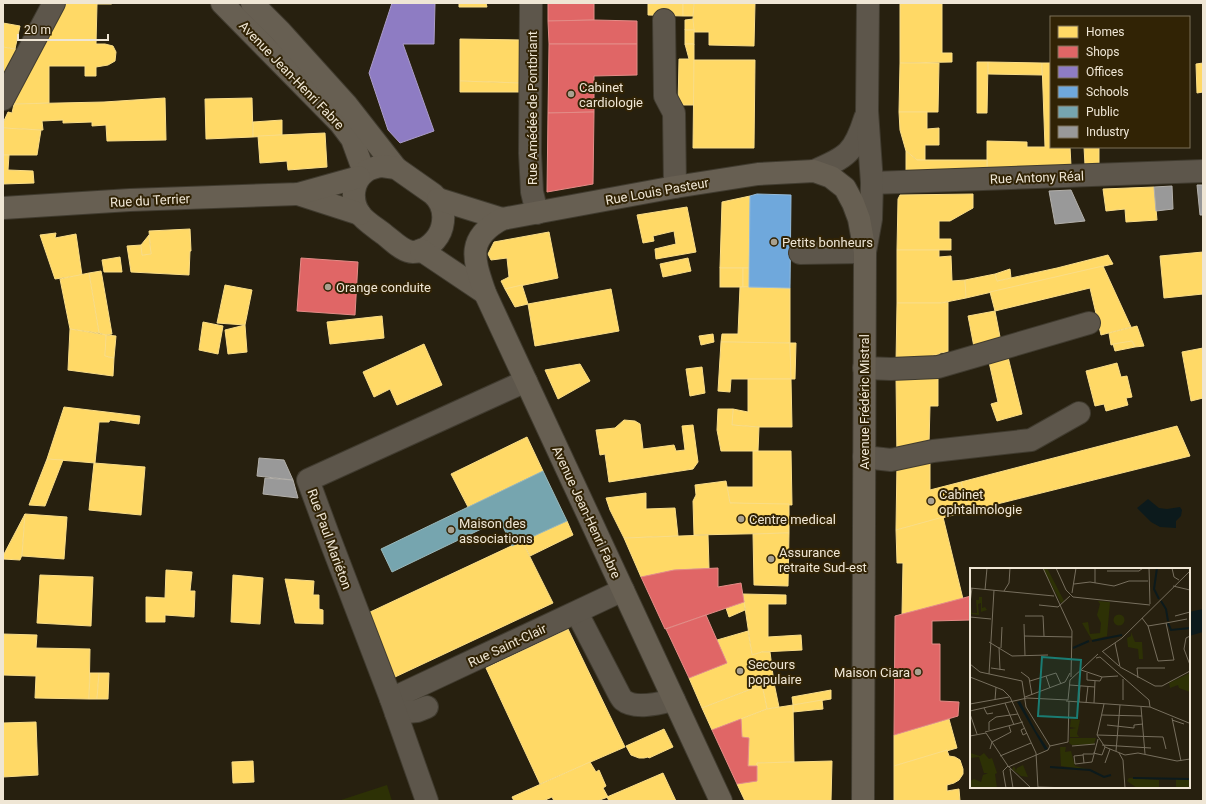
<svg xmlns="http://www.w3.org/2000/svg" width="1206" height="804" viewBox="0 0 1206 804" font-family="Roboto,sans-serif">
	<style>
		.green { fill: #2d3105 }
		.water { fill: #0c1a1c }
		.homes { fill: #ffd966; stroke: #fadd87 }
		.shops { fill: #e06666; stroke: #e48c87 }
		.offices { fill: #8e7cc3; stroke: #ab9cc8 }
		.schools { fill: #6fa8dc; stroke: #95bbda }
		.public { fill: #76a5af; stroke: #9ab8ba }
		.industry { fill: #999; stroke: #b3b0ab }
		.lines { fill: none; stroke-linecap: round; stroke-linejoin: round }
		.minor-casing { stroke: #403b2f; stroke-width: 24 }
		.major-casing { stroke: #403b2f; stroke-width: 24 }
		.minor { stroke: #5d564b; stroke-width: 22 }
		.major { stroke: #675f52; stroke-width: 22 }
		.poi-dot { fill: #a9a190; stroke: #312305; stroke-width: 1.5 }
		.labels { text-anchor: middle; stroke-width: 4; stroke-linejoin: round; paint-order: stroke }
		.street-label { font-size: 13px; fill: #efe6d5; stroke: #312305 }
		.poi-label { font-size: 13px; fill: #efe6d5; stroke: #312305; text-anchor: start }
		.inset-river { fill: none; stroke: #0c1a1c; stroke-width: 2 }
		.inset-road { fill: none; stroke: #776f5e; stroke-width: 1 }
		.view { fill: #1a7c73; fill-opacity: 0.15; stroke: #1a7c73; stroke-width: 2 }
		.inset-edge { fill: none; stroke: #efe6d5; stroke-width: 2 }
	</style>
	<rect width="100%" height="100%" fill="#27200f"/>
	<polygon class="green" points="387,785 392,801 338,801"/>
	<g class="water">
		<polygon points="1148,499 1159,508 1167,509 1180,507 1182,510 1181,516 1176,521 1176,528 1160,527 1151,522 1137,508"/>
		<polygon points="1203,609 1203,632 1189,636 1189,612"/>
	</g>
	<g class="homes">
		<polygon points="62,3 114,3 111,4 97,4 96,44 105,44 113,46 116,52 115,61 108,65 96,67 96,76 85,76 85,66 49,66 49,103 14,104"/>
		<polygon points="459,3 486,3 487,7 459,7"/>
		<polygon points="648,3 683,3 683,16 648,15"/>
		<polygon points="683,3 694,3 693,16 683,16"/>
		<polygon points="694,3 755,3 754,46 709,45 709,32 694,32 693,19"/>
		<polygon points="900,3 942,3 942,53 952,53 952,62 900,63"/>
		<polygon points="693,19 694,30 685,30 685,20"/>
		<polygon points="3,23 20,26 15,49 3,47"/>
		<rect x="685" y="30" width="9" height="14"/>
		<polygon points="460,39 522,40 521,83 460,81"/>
		<polygon points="685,44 694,44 694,105 678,105 679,59 689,59"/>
		<polygon points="3,47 20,50 3,76"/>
		<polygon points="694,60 755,60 754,148 693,148"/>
		<polygon points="977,62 988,62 987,113 977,113"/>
		<polygon points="988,62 1042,63 1042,75 988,74"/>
		<polygon points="900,63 939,63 938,112 899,112"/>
		<polygon points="1042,63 1051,63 1051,147 1070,147 1071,166 987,169 987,141 1027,142 1027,147 1045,147"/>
		<polygon points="1203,63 1203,92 1197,93 1196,64"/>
		<polygon points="460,81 521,83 521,92 460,92"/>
		<polygon points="165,98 166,140 107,141 106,125 92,126 92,122 63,123 63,120 42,121 43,130 3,128 3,123 8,112 12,113 14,104 104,102"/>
		<polygon points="252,98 253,137 206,139 205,99"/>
		<polygon points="899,112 927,112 927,129 939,128 939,145 925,145 925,160 917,160 906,151 900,130"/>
		<polygon points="282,120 282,135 253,137 253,122"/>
		<polygon points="3,128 41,130 37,155 3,155"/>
		<polygon points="325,133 327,167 288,170 287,161 260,163 258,136"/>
		<polygon points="1084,147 1099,147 1099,165 1085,165"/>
		<polygon points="906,151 917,160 987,160 987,169 906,173"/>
		<polygon points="3,155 9,155 8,170 33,171 34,183 3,184"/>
		<polygon points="1154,187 1157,220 1126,222 1125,209 1106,211 1103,189"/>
		<polygon points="973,194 973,208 950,221 939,221 939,239 951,239 951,250 897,250 898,199 900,195"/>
		<polygon points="750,196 749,268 720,268 722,202"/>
		<polygon points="687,207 696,252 656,259 655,249 676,244 674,231 653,236 654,241 643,243 637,215"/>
		<polygon points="190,229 191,251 190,251 189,275 131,272 127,246 141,245 142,255 151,254 149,231"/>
		<polygon points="549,232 558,278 505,289 501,281 509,277 507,258 491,260 488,254 494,242"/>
		<polygon points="56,233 55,238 76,234 82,275 55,279 40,235"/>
		<polygon points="149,235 151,254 142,255 141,245"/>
		<polygon points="897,250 939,250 939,257 951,256 952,281 965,280 966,298 941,303 897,303"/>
		<polygon points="1203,252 1203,294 1164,298 1160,256"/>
		<polygon points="1108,255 1113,264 966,298 965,280 995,274 997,281 1057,268"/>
		<polygon points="120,257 122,272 104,272 102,260"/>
		<polygon points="688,258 691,271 663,277 660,264"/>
		<polygon points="1103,266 1131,327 1101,335 1090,288 995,311 990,292"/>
		<rect x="720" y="268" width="23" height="19"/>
		<rect x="743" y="268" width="6" height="19"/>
		<polygon points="1010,269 1011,278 997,281 995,274"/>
		<polygon points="101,271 102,276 112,334 106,335 99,333 89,273"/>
		<polygon points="89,273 99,333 70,329 60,279"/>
		<polygon points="225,285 252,290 245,325 217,323"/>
		<polygon points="522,285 528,304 515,307 505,289"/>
		<polygon points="740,287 790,288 790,343 721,342 722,334 738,334"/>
		<polygon points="611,289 619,331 535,346 528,304"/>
		<polygon points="948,302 948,352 940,353 939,355 933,355 933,363 896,363 897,303 941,303"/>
		<polygon points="995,311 1001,342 974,347 968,316"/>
		<polygon points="382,316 384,338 330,344 327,322"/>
		<polygon points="203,322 223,326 218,354 199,350"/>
		<polygon points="245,325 247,352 228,354 225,330"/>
		<polygon points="1137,326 1144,346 1135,347 1132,341 1111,345 1109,333"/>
		<polygon points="70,329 106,335 105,356 114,358 113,376 68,370"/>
		<polygon points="713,334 714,342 701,345 699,336"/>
		<polygon points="106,335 116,336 114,358 105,356"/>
		<polygon points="1132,341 1135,347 1115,351 1113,344"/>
		<polygon points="721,342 790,343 791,379 731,379 730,392 718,391"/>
		<polygon points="790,343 796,343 795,379 791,379"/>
		<polygon points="424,344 442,385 397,405 390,389 374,397 363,372"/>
		<polygon points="1203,348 1203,398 1191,401 1182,352"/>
		<polygon points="1008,357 1022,414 997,421 991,404 998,402 989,362"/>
		<polygon points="1117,363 1121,377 1127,376 1132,397 1126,398 1128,405 1106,411 1104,404 1095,406 1086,371"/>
		<polygon points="580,364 590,381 558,399 545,370"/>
		<polygon points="702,367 705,393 690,396 686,369"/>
		<polygon points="938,376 938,406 930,406 929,444 897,461 896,377"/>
		<polygon points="748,379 791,379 792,427 759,427 732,425 733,409 748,412"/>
		<polygon points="64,407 140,416 139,424 110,420 109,422 99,422 95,463 47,459"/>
		<polygon points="718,409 733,409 732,425 759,427 758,451 721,451 717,430"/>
		<polygon points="624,420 635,421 640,424 643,449 674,445 676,451 685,450 682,426 693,425 698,462 693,469 609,482 605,454 600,455 596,430 615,428"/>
		<polygon points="1177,426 1190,456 969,511 961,482"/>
		<polygon points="527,437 543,471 468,507 451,474"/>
		<polygon points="753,451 791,451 792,505 730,503 727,487 753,487"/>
		<polygon points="47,459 63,460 45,506 29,505"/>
		<polygon points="897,461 930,461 930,490 961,482 969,511 896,530"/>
		<polygon points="94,463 145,467 141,515 89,510"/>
		<polygon points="726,481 730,503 789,504 789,533 694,535 693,501 696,495 695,485"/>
		<polygon points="646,493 646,509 675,508 678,536 624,538 610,510 606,498"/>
		<polygon points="25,514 22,555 20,560 3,559 3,556"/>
		<polygon points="25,514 67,517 64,559 22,556"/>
		<polygon points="943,517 963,599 902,614 903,563 897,563 896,530"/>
		<polygon points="567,521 573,535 530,556 522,541"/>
		<polygon points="789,533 788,586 754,585 753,534"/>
		<polygon points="708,535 709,568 674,570 641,577 624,538"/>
		<polygon points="522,541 553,603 395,677 368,613"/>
		<polygon points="166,570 192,572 190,591 195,591 194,617 165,615 165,622 146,622 146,597 165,598"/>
		<polygon points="40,575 93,577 91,626 37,623"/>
		<polygon points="233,575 263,578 260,624 231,622"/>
		<polygon points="285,579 314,581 313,595 319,595 319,609 323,610 323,624 295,623"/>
		<polygon points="743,594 786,595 786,604 768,604 768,637 801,635 802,650 762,652 752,655"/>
		<polygon points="744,602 745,610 729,617 726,608"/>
		<polygon points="568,629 625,747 540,784 486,668"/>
		<polygon points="748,631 752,655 762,652 770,652 774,683 762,685 702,708 689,678 727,663 717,640"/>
		<polygon points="3,634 37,635 36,648 90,649 89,699 35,698 36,676 3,675"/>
		<polygon points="90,673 99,673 97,699 89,699"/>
		<polygon points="99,673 109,673 108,699 97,699"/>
		<polygon points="774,683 779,707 767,709 762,685"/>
		<polygon points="762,685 767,709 712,730 702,708"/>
		<polygon points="831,690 831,699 793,705 792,697"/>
		<polygon points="822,700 823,709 793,712 793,705"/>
		<polygon points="793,705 794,762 757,763 757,766 748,766 749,738 742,737 741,719 767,709"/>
		<polygon points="949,719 957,748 894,766 894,735"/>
		<polygon points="36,722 38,775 3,777 3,723"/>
		<polygon points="664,729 673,747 649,758 648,757 644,758 639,758 631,755 626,746"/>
		<polygon points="947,750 949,756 955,757 960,760 963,769 963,774 959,780 954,783 947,785 947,791 959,789 960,801 894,801 894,766"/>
		<polygon points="253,761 254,782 233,783 232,762"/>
		<polygon points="832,761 831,801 745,801 737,784 757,781 757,763"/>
		<polygon points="590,762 596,772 599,770 606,786 603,788 608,797 597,801 554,801 552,797 543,801 514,801 512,797"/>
		<polygon points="663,773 676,801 609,801 607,797"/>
	</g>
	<g class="shops">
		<polygon points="548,3 594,3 594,20 548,21"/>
		<polygon points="594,20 637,21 637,44 549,44 548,21"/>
		<polygon points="549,44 637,44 637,75 594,76 594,112 548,113"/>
		<polygon points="594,112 593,184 547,192 548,113"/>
		<polygon points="301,258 358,262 355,315 297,311"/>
		<polygon points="718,568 718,587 741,583 744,602 665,629 641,577 674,570"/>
		<polygon points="971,596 971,620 932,621 932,644 940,644 940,701 959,702 958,716 894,735 895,616"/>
		<polygon points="706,615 727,663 689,678 666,629"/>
		<polygon points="741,719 742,737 749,738 748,766 757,766 757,781 737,784 712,730"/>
	</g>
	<polygon class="offices" points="392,3 435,3 434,44 403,44 434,131 400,143 388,130 369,73"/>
	<polygon class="schools" points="757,194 791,195 790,288 749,287 750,196"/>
	<polygon class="public" points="543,471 567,521 512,546 500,520 392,572 381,549"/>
	<g class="industry">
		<polygon points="1197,185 1203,185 1203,215 1200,215"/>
		<polygon points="1172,186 1173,209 1156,211 1154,187"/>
		<polygon points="1071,190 1085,221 1055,224 1049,191"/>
		<polygon points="259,458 284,460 293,480 257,476"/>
		<polygon points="265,478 293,480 298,498 263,494"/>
	</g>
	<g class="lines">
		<g class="minor-casing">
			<g id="minor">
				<polyline points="531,3 530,153 532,192 537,213"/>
				<polyline points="664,20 665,96 674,113 675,187"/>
				<polyline points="3,99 54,3"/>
				<path d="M 814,171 C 847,157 854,153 865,118"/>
				<polyline points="872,183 1203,171"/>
				<polyline points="800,253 865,252 871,219 872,183 867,111 868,3"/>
				<polyline points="864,368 891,369 938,367 1089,323"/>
				<polyline points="864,457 891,460 933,451 1031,440 1079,413"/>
				<path d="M 577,613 L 618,692 C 619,694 621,698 623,700 C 635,710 661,703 674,700"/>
				<polyline points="391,699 623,590"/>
				<polyline points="396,713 417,711 427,707"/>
				<polyline points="427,801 391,699 329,537 308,480 526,381"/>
			</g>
		</g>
		<g class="major-casing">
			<g id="major">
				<polyline points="222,3 340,123 352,139 364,172"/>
				<polyline points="252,3 281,32 346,104 396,168"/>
				<path d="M 382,166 L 396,168 L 433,194 C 443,203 445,215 442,227 C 439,239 426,252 413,252 C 403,252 393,241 385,235 C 378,229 364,221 359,213 C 351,200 352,182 365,172 C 370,168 376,167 382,166 Z"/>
				<polyline points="298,194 360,214"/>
				<polyline points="438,199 502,219"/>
				<polyline points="3,208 130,200 298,194 359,177"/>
				<polyline points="421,250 485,293"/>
				<path d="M 721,801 L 485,293 C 474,260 465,239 502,219 L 675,187 L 758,174 L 814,171 L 831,177 L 845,188 L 853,203 L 859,219 L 865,252 L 863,801"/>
			</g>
		</g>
		<use href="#minor" class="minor"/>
		<use href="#major" class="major"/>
	</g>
	<g class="poi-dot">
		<circle cx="571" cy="94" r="4"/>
		<circle cx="774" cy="242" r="4"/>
		<circle cx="328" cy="287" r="4"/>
		<circle cx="931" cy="501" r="4"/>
		<circle cx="741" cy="519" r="4"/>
		<circle cx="451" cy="530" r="4"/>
		<circle cx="771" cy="559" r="4"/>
		<circle cx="740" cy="671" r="4"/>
		<circle cx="918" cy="672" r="4"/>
	</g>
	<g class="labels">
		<g class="street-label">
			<text transform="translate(292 75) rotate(46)" y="5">Avenue Jean-Henri Fabre</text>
			<text transform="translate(532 108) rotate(-90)" y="5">Rue Amédée de Pontbriant</text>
			<text transform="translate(1037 177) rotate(-2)" y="5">Rue Antony Réal</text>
			<text transform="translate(657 191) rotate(-10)" y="5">Rue Louis Pasteur</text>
			<text transform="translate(150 200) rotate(-3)" y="5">Rue du Terrier</text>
			<text transform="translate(864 402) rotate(-90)" y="5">Avenue Frédéric Mistral</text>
			<text transform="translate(587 512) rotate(65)" y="5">Avenue Jean-Henri Fabre</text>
			<text transform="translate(330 539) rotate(70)" y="5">Rue Paul Mariéton</text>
			<text transform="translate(507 645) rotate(-25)" y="5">Rue Saint-Clair</text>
		</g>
		<g class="poi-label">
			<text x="579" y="92">Cabinet<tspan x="579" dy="15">cardiologie</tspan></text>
			<text x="782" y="247">Petits bonheurs</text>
			<text x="336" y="292">Orange conduite</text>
			<text x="939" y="499">Cabinet<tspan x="939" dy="15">ophtalmologie</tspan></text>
			<text x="749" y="524">Centre medical</text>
			<text x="459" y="528">Maison des<tspan x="459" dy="15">associations</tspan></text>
			<text x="779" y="557">Assurance<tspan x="779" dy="15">retraite Sud-est</tspan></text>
			<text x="748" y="669">Secours<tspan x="748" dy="15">populaire</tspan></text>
			<text x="910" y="677" text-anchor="end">Maison Ciara</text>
		</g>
	</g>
	<g transform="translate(970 568)">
		<rect width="220" height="220" fill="#27200f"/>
		<path d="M 73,0 L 77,0 L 94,33 L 91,35 ZM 9,29 L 12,29 L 12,40 L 15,39 L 17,42 L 11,44 L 11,48 L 11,35 L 8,36 L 9,47 L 1,46 L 2,38 L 2,45 L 7,45 L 6,32 L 9,32 ZM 128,33 L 140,34 L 137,68 L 122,72 L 112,55 L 118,54 L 120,66 L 130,65 L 131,55 L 127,47 L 130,36 ZM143.5 52a5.5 5.5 0 1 1 11 0a5.5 5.5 0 1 1-11 0ZM 161,64 L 165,74 L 172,74 L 173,91 L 169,91 L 168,81 L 158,79 L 157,70 L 161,68 ZM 220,105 L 220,124 L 209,120 L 208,117 L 200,120 L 199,115 ZM 101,151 L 110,152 L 107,166 L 109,169 L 100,169 L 100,161 L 106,160 L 100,159 ZM 100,170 L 126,170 L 124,176 L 102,177 L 99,175 ZM 90,179 L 96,179 L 95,184 L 101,183 L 105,198 L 121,202 L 91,198 ZM 0,185 L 10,188 L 14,185 L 19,191 L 22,190 L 27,205 L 25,206 L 27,220 L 0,220 L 0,213 L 4,211 L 11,214 L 13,207 L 18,205 L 14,205 L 9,189 L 0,190 ZM 53,197 L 58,209 L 51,208 L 42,201 L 44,198 L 46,203 L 47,200 ZM 159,210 L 189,212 L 189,220 L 167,220 L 157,213 ZM 206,211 L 220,212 L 220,220 L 206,220 Z" fill="#2d3105"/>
		<path d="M 50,133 L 66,163 L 78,181 L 75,182 L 47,134 Z" fill="#0c1a1c"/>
		<path class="inset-river" d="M 187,0 L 184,21 L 189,31M 191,33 L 196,41 L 198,53M 198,55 L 201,62 L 220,60M 122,73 L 152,67M 103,80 L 119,73M 80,199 L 120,202 L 134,209 L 141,207M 163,210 L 220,211"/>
		<path class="inset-road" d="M 73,0 L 102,63 L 101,109M 86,0 L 96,22 L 103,29 L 180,37M 179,0 L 180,36M 202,0 L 204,9 L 209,12M 137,3 L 169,3 L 173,0M 125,15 L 125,0M 104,16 L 120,14 L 144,18 L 159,13 L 178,13M 203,18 L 220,22M 0,20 L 84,28M 15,22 L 17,0M 34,23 L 39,15 L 40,0M 102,25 L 106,0M 0,35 L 2,20M 69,37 L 88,39 L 100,28M 55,48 L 73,48 L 74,68M 205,48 L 220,44M 0,49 L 21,51M 172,50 L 178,58 L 188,93 L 204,92 L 196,55 L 178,58M 196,55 L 217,51M 54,56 L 55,88M 54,68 L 102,69M 220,68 L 216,70 L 214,81 L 220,97M 19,74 L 42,88 L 78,87M 145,75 L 150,99 L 185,118 L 192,118 L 220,103M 29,79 L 30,102M 31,80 L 32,59M 132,83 L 149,98M 133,83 L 152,70 L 220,3M 126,90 L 130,89 L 179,132 L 180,139M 0,96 L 10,104 L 52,113 L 56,139 L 80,178 L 78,182 L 38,199M 21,100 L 35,102M 111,102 L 132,109 L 148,108M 51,104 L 59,110 L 62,127M 117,105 L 117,112 L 130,113 L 132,109M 19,106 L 24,22M 76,108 L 80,120M 0,109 L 33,122 L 40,129 L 66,185 L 68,220M 168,110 L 167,100 L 195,100M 153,111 L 153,132M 60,113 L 86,105 L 91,116M 100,117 L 125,119M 55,129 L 95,114 L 100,105M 25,132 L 26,119M 96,133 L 180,139 L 219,155M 109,134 L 110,118M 35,135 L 44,157M 116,135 L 118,118M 124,135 L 125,113M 0,136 L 39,129M 134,136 L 127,167 L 135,179 L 155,187 L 168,185 L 207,193 L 220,191M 171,139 L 175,186M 14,140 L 17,146 L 23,145M 0,143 L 57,130 L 98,132 L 100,112 L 128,86M 0,146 L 7,166M 132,147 L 172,148M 202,150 L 211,193M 202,152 L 214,156M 137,157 L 164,160 L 164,157 L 173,156M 55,160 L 51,162 L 53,167 L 57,165M 19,162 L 19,154 L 26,149 L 48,146M 15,164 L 53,154M 127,167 L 193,169 L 196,181M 0,168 L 16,165 L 38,198 L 61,220M 132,177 L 181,180M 80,178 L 98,174 L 99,133M 102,178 L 125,176M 20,181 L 22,174 L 41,164 L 39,158M 146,183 L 150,137M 123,185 L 132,187 L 135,179M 149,185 L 153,192 L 155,220M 113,187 L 104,188 L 105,196 L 122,194 L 128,171M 30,188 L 61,175M 114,195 L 113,186 L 123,186M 135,195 L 140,181M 40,201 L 43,220M 68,219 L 101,220M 36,220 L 33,203 L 38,198"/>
		<path class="view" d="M 72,89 L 111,92 L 107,150 L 68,148 Z"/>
		<rect width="220" height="220" class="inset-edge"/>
	</g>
	<rect width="1206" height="804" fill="none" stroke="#efe6d5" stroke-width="8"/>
	<rect x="1050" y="16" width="140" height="132" fill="#312305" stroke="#7d7158"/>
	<rect x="1058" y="26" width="20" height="12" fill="#ffd966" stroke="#7d7158"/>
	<text x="1086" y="36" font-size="12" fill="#efe6d5">Homes</text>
	<rect x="1058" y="46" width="20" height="12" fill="#e06666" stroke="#7d7158"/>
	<text x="1086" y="56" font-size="12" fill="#efe6d5">Shops</text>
	<rect x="1058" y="66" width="20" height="12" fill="#8e7cc3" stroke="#7d7158"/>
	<text x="1086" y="76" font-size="12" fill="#efe6d5">Offices</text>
	<rect x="1058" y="86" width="20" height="12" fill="#6fa8dc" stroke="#7d7158"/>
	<text x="1086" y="96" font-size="12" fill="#efe6d5">Schools</text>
	<rect x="1058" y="106" width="20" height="12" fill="#76a5af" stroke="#7d7158"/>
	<text x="1086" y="116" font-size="12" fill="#efe6d5">Public</text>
	<rect x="1058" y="126" width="20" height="12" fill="#999999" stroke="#7d7158"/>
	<text x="1086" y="136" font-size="12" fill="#efe6d5">Industry</text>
	<path d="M18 34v6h90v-6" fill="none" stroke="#efe6d5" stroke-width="2"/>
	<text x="24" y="34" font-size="12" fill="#efe6d5" stroke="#312305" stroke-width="3" paint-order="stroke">20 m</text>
</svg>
